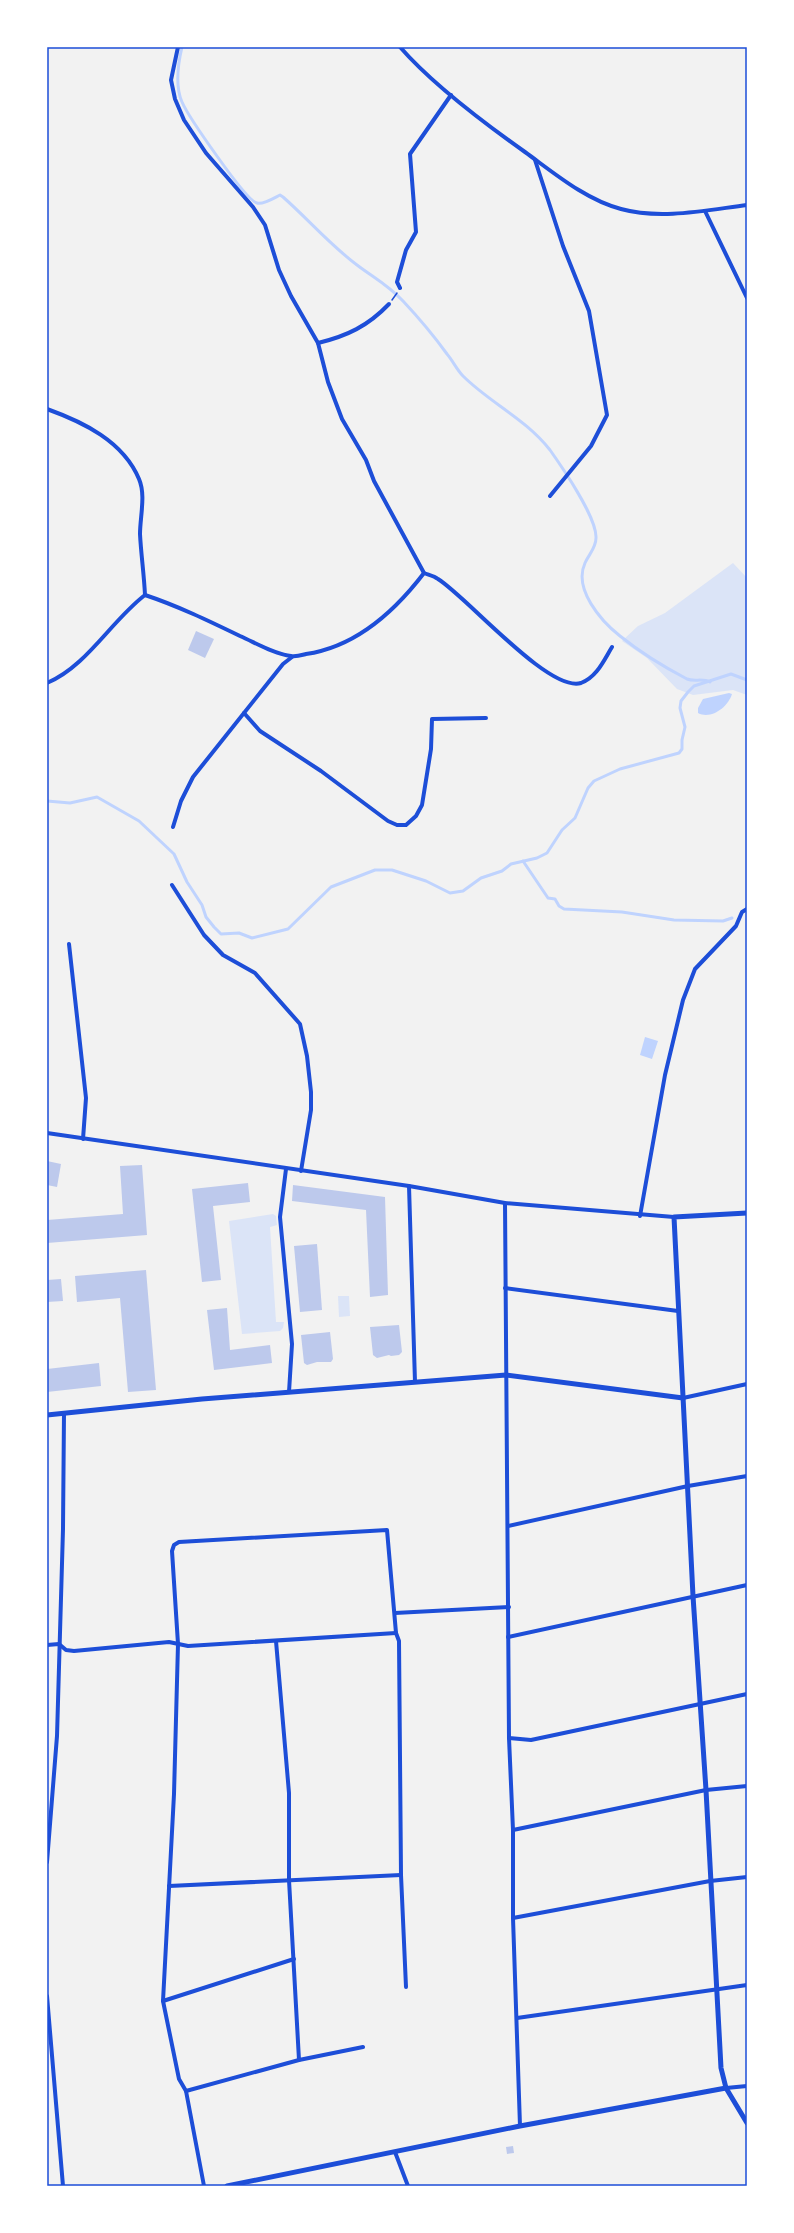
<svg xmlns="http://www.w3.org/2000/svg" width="794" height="2233" viewBox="0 0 794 2233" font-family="'IBM Plex Sans',sans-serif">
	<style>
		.green { fill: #dbe4f7 }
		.water { fill: #bfd3fe }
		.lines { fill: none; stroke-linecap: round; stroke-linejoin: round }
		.stream { stroke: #bfd3fe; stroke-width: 3 }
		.building { fill: #bdc9ec }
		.path { stroke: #1d4ed8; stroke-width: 1.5 }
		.minor { stroke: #1d4ed8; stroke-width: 4 }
		.tertiary { stroke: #1d4ed8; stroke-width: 5 }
		.neatline { fill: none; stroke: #1d4ed8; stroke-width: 1.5 }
	</style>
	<rect width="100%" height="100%" fill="#f2f2f2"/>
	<g class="green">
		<polygon points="733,563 747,578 747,695 733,690 693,695 677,689 647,658 622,641 638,626 665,613"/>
		<polygon points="273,1214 276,1216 277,1225 270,1227 276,1322 284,1322 283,1328 280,1331 242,1334 229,1221"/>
		<polygon points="338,1296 349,1296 350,1316 339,1317"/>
	</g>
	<g class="water">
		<path d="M 729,693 L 732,694 C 728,707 711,720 698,713 L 698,708 L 703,699 Z"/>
		<polygon points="645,1037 658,1041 652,1059 640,1055"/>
	</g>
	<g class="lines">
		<g class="stream">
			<path d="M 182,47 C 178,64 175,86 182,102 C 188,116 246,201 257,203 C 263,205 274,198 280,195 L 283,197 C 308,219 330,245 357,265 C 374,278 387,284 403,301 C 418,317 434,336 447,354 C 453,361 457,370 463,376 C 490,403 526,419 550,450 C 562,467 597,518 596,538 C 596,548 589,554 585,563 C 573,589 601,621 620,636 C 640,652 664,667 687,679 C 694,682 703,678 710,682"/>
			<polyline points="47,801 70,803 97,797 139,821 174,854 187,882 202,905 206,917 214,927 221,934 239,933 252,938 288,929 331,887 375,870 392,870 426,881 450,893 463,891 481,878 502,871 511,864 537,858 547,853 562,830 575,818 588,788 594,781 620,769 679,753 682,749 682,740 685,727 680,708 681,701 688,692 694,686 731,674 747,680"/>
			<polyline points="523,861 548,898 555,899 559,906 564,909 622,912 674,920 723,921 732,918"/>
		</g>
	</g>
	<g class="building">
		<polygon points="196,631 214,639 205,658 188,650"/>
		<polygon points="47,1161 61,1164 57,1187 47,1185"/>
		<polygon points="142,1165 147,1235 47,1243 47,1220 123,1214 120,1166"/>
		<polygon points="248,1183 250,1202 213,1206 221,1280 202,1282 192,1189"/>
		<polygon points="293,1185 385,1197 388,1295 370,1297 366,1210 292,1201"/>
		<polygon points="317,1244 322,1310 300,1312 294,1246"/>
		<polygon points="146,1270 156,1390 128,1392 120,1298 77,1302 75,1276"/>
		<polygon points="61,1279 63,1301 47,1302 47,1280"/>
		<polygon points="227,1308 230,1350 270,1345 272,1363 214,1370 207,1310"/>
		<polygon points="399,1325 402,1352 399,1355 391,1356 389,1355 377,1358 373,1355 370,1327"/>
		<polygon points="330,1332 333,1359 331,1362 317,1362 307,1365 304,1363 301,1335"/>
		<polygon points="99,1363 101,1386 47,1392 47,1369"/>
		<polygon points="513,2146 514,2153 507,2154 506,2147"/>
	</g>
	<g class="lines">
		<polyline class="path" points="392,300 397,293"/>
		<g class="minor">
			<path d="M 178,47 L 171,80 L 175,99 L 184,120 L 206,153 L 253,207 L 265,225 L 279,270 L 291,296 L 318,343 L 328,382 L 342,419 L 366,460 L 374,481 L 424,573 C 429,575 434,576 438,579 C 466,596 549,693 581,683 C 597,677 604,660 612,647"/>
			<path d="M 400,47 C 433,85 484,123 525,152 C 554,173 586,200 621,209 C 661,220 707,210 747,205"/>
			<polyline points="535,160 563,246 589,311 607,415 591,446 550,496"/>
			<polyline points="705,211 747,298"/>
			<polyline points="400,288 397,282 406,250 416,232 410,154 451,95"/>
			<path d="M 318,343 C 347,336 368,326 389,304"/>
			<path d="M 47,409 C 83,422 123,441 139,479 C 146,495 140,517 140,534 C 141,554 144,574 145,595"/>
			<path d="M 47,683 C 87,666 111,621 145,595 C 178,606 209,621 240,636 C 256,643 274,654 291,656 C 296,657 302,655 306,654 C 355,647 395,611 424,573"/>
			<polyline points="244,713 260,731 321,771 388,821 397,825 406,825 416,816 422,805 431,749 432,719 486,718"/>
			<polyline points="173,827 181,801 193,777 283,664 292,657"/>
			<polyline points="172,885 204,935 223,955 255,973 300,1024 307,1056 311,1092 311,1110 301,1171"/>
			<polyline points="69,944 86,1098 83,1139"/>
			<polyline points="47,1133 409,1186 505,1203 674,1217"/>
			<polyline points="286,1169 280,1217 292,1344 289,1392"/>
			<polyline points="409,1186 415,1382"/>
			<polyline points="505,1203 509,1738 513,1830 513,1918 520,2126"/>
			<polyline points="640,1216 665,1075 683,1000 695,969 736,926 742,912 747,909"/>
			<polyline points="505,1288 678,1311"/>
			<polyline points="683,1398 747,1384"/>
			<polyline points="508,1526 688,1486 747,1476"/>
			<polyline points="395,1613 509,1607"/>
			<polyline points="508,1637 747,1585"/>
			<polyline points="276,1641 289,1793 289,1880 299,2060"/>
			<polyline points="47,1645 59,1644 66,1650 74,1651 169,1642 188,1646 396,1633"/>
			<polyline points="509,1738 531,1740 747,1694"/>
			<polyline points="513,1830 706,1790 747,1786"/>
			<polyline points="47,1862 57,1736 63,1529 64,1413"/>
			<polyline points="169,1886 401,1875"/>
			<polyline points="513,1918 710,1881 747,1877"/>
			<polyline points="47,1996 63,2186"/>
			<polyline points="163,2001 294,1959"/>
			<polyline points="517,2018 747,1985"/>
			<polyline points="726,2088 747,2086"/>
			<polyline points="186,2091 299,2060 363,2047"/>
			<polyline points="395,2152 408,2186"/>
			<polyline points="204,2186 186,2091 179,2079 163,2001 174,1794 178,1644 172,1551 174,1545 179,1542 387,1530 396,1633 399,1641 401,1875 406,1987"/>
		</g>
		<g class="tertiary">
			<polyline points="747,1213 674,1217 693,1596 706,1790 721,2068 726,2088 747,2123"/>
			<polyline points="47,1415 202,1399 506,1375 683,1398"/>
			<polyline points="227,2186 520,2126 726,2088"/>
		</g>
	</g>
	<rect width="794" height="2233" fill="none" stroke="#ffffff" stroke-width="96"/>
	<rect x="48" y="48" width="698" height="2137" class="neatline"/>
</svg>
